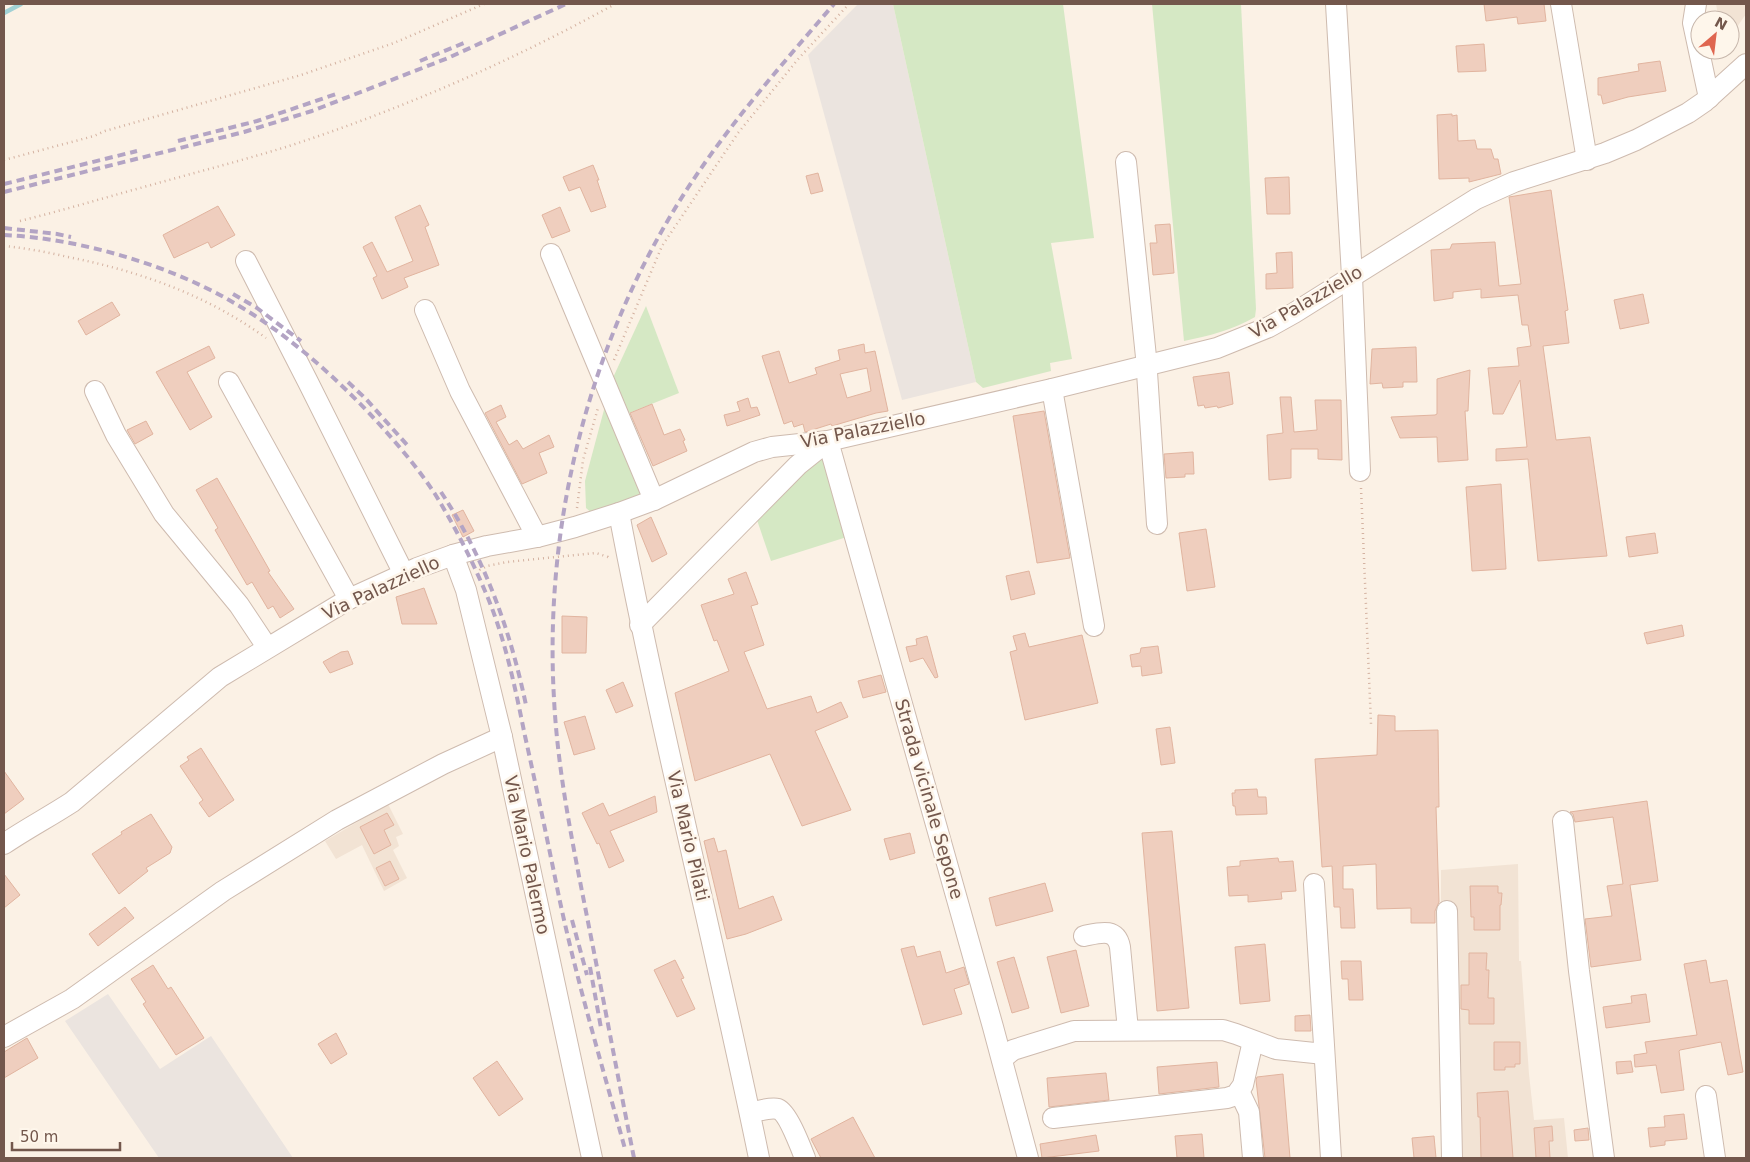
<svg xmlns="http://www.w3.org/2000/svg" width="1750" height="1162" viewBox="0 0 1750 1162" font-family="'DejaVu Sans',sans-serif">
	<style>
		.residential { fill: #f2e3d4 }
		.industrial { fill: #ebe4df }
		.green { fill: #d5e8c4 }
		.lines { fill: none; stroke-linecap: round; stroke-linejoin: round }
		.stream { stroke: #a1d1d5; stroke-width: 4.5 }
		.building { fill: #efcebe; stroke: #e1b49f; fill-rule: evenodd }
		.minor-casing { stroke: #cebbaf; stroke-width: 22 }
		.path { stroke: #d4b2a1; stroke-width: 2.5; stroke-dasharray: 1 4; stroke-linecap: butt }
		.minor { stroke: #fff; stroke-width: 20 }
		.rail { stroke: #b3a4c4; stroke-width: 4; stroke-dasharray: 8 5; stroke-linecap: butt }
		.labels { text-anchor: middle; stroke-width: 5; stroke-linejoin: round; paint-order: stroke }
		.street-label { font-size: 18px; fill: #73574c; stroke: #fef6eb }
	</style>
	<rect width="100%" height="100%" fill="#fbf1e5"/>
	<g class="residential">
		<polygon points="1716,4 1746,4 1746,14 1730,37 1730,20 1719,20"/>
		<polygon points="388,804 403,834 396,837 399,846 393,850 407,878 384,891 362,845 336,859 325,841"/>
		<polygon points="1518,864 1519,961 1521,961 1529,1074 1534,1120 1564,1118 1568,1158 1457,1158 1441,907 1441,870"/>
	</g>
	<g class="industrial">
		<polygon points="858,4 893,4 976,382 902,400 808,55"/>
		<polygon points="108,994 160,1069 211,1036 293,1158 159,1158 65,1021"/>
	</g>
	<g class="green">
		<polygon points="893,4 1063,4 1094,238 1051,243 1072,359 1050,363 1051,371 983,388 976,382"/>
		<path d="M 1152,4 L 1241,4 L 1256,309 L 1255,317 C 1233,330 1208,336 1184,341 Z"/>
		<polygon points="646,306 679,393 624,415 611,382"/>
		<polygon points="605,406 649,494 593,514 586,508 585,481"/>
		<polygon points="819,458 825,458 850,536 771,561 757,520"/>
	</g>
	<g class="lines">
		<polyline class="stream" points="4,13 21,4"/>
	</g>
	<g class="building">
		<polygon points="1484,4 1544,4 1546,21 1518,24 1517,17 1486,21"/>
		<polygon points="1484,44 1486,71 1458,72 1456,46"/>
		<polygon points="1660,61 1666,91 1628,97 1603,104 1601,95 1598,95 1598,78 1639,71 1638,64"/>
		<polygon points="1452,114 1452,116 1457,115 1458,141 1475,140 1477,149 1491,149 1494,159 1498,159 1501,174 1469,182 1469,178 1439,179 1437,115"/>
		<polygon points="593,165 599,180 597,180 606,207 591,212 580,187 569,191 563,177"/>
		<polygon points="818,173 823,191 811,194 806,176"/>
		<polygon points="1289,177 1290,214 1267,214 1265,178"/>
		<polygon points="1551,190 1568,310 1565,311 1569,343 1543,346 1556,440 1590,437 1607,556 1538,561 1528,459 1496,461 1496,449 1527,447 1520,380 1503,414 1493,414 1488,368 1519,366 1517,348 1531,346 1528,325 1522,325 1518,295 1481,298 1481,289 1453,292 1453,298 1434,301 1431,250 1450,249 1452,244 1495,242 1499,286 1521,284 1509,197"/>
		<polygon points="420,205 429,225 425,227 439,265 404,278 408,287 382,299 373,278 377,276 363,247 372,242 387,272 413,261 395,217"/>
		<polygon points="218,206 235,235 211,248 208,242 174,258 163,235"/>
		<polygon points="560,207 570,231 552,238 542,215"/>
		<polygon points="1170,224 1174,273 1153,275 1150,243 1157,243 1155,225"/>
		<polygon points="1292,252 1293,288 1266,289 1266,274 1277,273 1276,253"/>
		<polygon points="1643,294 1649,323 1620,329 1614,300"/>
		<polygon points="112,302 120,315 86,335 78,321"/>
		<path d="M 864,344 L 865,353 L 875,351 L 888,411 L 876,413 L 832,426 L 831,424 L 809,431 L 805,432 L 803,424 L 794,427 L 792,421 L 784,424 L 762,356 L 779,351 L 789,383 L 817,374 L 815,368 L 840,360 L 838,350 ZM 867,368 L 871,391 L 847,398 L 840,374 Z"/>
		<polygon points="209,346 215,358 187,372 212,417 190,430 156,372"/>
		<polygon points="1416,347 1417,382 1403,382 1403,387 1383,388 1382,383 1370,384 1372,349"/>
		<polygon points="1470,370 1468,411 1465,411 1468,460 1438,462 1437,437 1400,438 1391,417 1435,415 1437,414 1437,379"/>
		<polygon points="1229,372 1233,404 1218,408 1217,406 1205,408 1204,405 1198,406 1193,377"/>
		<polygon points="1280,397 1291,397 1294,432 1317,430 1315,400 1341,400 1342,460 1318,459 1318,449 1291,449 1291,478 1269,480 1267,435 1283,433"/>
		<polygon points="748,398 751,408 757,407 760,415 727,426 724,415 740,411 737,402"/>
		<polygon points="652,404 664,435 680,429 685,440 683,441 687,451 653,466 630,413"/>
		<polygon points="501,405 506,417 496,422 509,445 517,440 523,449 549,435 554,447 539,453 547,473 522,484 485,413"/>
		<polygon points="1044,411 1070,558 1037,563 1013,416"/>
		<polygon points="146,421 153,434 135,444 127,430"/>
		<polygon points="1193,452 1194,474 1185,474 1185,477 1166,478 1164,454"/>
		<polygon points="217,478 270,571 268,572 294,609 280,618 273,606 268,609 252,582 247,585 215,530 218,528 196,490"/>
		<polygon points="1501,484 1506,569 1472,571 1466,487"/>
		<polygon points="463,510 474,531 463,537 452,515"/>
		<polygon points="651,517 667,554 652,562 637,525"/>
		<polygon points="1206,529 1215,587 1187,591 1179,533"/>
		<polygon points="1655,533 1658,553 1629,557 1626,537"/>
		<polygon points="1029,571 1035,594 1011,600 1006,576"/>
		<polygon points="746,572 758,604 751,606 764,645 744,652 767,709 811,696 817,713 841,702 848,717 815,731 851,810 802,826 770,754 695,781 675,693 729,671 717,640 714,641 701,605 734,594 728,579"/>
		<polygon points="424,588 437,624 402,624 396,597"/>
		<polygon points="562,616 587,617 586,653 562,653"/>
		<polygon points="1682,625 1684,636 1647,644 1644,633"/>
		<polygon points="1025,633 1029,647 1082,635 1098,703 1025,720 1010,652 1017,650 1013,636"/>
		<polygon points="927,636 938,677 935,678 923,658 910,662 906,647 917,645 916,639"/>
		<polygon points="1158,646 1162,673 1142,676 1141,666 1132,667 1130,655 1140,653 1141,648"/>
		<polygon points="348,651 353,664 330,673 323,662 341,652"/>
		<polygon points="881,675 886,692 863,698 858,681"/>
		<polygon points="623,682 633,706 616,713 606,690"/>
		<polygon points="1378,715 1395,716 1395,731 1438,730 1439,807 1436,807 1439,902 1435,911 1435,923 1411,923 1411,908 1377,909 1376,864 1343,866 1343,889 1353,889 1355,928 1341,928 1340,907 1334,907 1332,866 1322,867 1315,759 1377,755"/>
		<polygon points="585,716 595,749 574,755 564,722"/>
		<polygon points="1170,727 1175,763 1161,765 1156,729"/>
		<polygon points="201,748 234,800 209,817 199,803 203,800 180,766 189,760 187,757"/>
		<polygon points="4,771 24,799 4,814"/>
		<polygon points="1257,789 1258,797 1266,797 1267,814 1236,815 1235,806 1233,806 1232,793 1235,793 1235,790"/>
		<polygon points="655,796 657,812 610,831 624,861 609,868 599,843 597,844 582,813 603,803 609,816"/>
		<polygon points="1647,801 1658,881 1630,885 1641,960 1591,967 1585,919 1612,916 1607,886 1623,884 1613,817 1575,822 1573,814 1570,812"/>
		<polygon points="387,813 394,825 384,830 391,845 374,854 360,827"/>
		<polygon points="151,814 172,847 170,853 146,868 148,871 119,894 92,854 122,834 121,832"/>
		<polygon points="1172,831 1189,1008 1157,1011 1142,833"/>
		<polygon points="910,833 915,853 890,860 884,839"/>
		<polygon points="714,838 718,852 726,850 739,909 773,896 782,920 746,934 727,939 704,841"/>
		<polygon points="1278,858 1279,862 1293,861 1296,891 1281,892 1282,899 1248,902 1248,895 1229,896 1227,867 1240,866 1240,861"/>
		<polygon points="390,861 399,879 385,886 376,868"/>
		<polygon points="4,874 20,895 4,908"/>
		<polygon points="1045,883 1053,911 996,926 989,898"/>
		<polygon points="1470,886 1498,886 1498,893 1502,893 1501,905 1500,905 1500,930 1474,930 1474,917 1471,917"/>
		<polygon points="125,907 134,918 98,946 89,934"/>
		<polygon points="1265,944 1270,1001 1240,1004 1235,947"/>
		<polygon points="914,946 917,957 940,951 946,973 964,967 969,984 954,989 962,1014 923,1025 901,949"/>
		<polygon points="1076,950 1089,1006 1061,1013 1047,957"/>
		<polygon points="1469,953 1487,953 1486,970 1489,970 1488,998 1494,998 1494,1024 1469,1024 1469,1010 1461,1009 1461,985 1469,985"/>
		<polygon points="1014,957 1029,1008 1012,1013 997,962"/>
		<polygon points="675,960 684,978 681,979 695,1009 677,1017 654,970"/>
		<polygon points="1706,960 1710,983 1727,980 1743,1072 1728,1075 1721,1042 1680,1050 1679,1051 1684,1090 1661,1093 1656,1065 1635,1067 1634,1055 1647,1053 1645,1042 1697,1035 1684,964"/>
		<polygon points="1341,961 1361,961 1363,1000 1349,1000 1348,979 1342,979"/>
		<polygon points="153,965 168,989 171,987 204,1038 176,1055 143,1004 146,1002 131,979"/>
		<polygon points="1646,994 1650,1022 1606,1028 1603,1007 1632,1003 1631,996"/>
		<polygon points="1310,1015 1311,1031 1295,1031 1295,1016"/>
		<polygon points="336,1033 347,1054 331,1064 318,1044"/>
		<polygon points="27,1038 38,1058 4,1078 4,1052"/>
		<polygon points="1494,1042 1520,1042 1520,1064 1515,1064 1515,1067 1505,1067 1505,1070 1494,1070"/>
		<polygon points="497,1061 523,1099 499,1116 473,1078"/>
		<polygon points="1631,1061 1633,1072 1617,1074 1616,1062"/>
		<polygon points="1217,1062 1219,1087 1159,1094 1157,1067"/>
		<polygon points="1106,1073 1109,1100 1049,1107 1047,1078"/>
		<polygon points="1283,1074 1290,1158 1265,1158 1256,1080 1257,1077"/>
		<polygon points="1508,1091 1513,1158 1481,1158 1480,1117 1478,1117 1477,1093"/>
		<polygon points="1684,1114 1687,1139 1665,1141 1665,1145 1650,1147 1648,1128 1665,1127 1664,1116"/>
		<polygon points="853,1117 875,1158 821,1158 811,1139"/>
		<polygon points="1552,1126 1553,1141 1549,1141 1550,1158 1536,1158 1534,1128"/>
		<polygon points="1588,1128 1589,1140 1575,1141 1574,1130"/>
		<polygon points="1202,1134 1204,1158 1177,1158 1175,1136"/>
		<polygon points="1096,1135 1099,1151 1042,1158 1040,1144"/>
		<polygon points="1434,1136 1436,1158 1414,1158 1412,1138"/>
	</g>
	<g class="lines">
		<g class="minor-casing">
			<g id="minor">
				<polyline points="1336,4 1352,276 1360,471"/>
				<polyline points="1561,4 1587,160"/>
				<polyline points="1696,4 1693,23 1709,98"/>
				<polyline points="1126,162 1146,357 1157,524"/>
				<polyline points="551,254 654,500"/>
				<polyline points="246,261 308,382 404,574"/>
				<polyline points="425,310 460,391 537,537"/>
				<polyline points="229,382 349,599"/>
				<polyline points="1052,389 1094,626"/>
				<polyline points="95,391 116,435 164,514 239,605 267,647"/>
				<path d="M 619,513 C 660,729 715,943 759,1158"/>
				<polyline points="453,555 466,590 502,737 592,1158"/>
				<polyline points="640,625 798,465 828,441 993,1027 1028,1158"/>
				<polyline points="1563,821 1579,971 1604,1158"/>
				<path d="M 4,844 C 26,829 49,817 72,802 L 220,677 L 349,599 L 417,568 L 453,555 L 487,546 L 537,537 L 575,527 L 619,513 L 654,500 L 754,452 L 772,447 L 828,441 L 1052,389 L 1217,348 L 1269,327 L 1294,313 L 1476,199 L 1514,182 L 1605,153 L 1636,140 L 1688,113 L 1704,102 L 1746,64"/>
				<polyline points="1314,884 1331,1158"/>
				<polyline points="1447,911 1452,1158"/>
				<path d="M 1084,936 C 1099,933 1116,927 1120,947 L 1128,1030"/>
				<polyline points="4,1037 72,999 223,891 337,820 443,764 502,737"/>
				<polyline points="1002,1059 1013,1050 1074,1031 1223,1030 1236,1034 1276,1049 1324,1054"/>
				<polyline points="1239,1091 1249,1112 1253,1158"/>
				<polyline points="1706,1096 1715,1158"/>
				<path d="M 750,1113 C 758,1111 770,1107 778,1109 C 788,1113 801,1148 805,1158"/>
				<polyline points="1053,1118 1227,1098 1236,1095 1243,1085 1253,1041"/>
			</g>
		</g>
		<g class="path">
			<polyline points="4,160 94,136 105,131 301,75 394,43 484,4"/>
			<path d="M 20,221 C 64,210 107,197 151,185 C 197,172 244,160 289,146 C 402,109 512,61 615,4"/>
			<path d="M 4,246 C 25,248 47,252 68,257 C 139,271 207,295 266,338"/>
			<polyline points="614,360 662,246 738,133 799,58 849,4"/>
			<polyline points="1361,488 1371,724"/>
			<polyline points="577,508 583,460 598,408"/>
			<polyline points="478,575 480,570 487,566 507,562 596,553 608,557 610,560"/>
		</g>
		<use href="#minor" class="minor"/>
		<g class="rail">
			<polyline points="420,61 464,43"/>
			<polyline points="178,141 257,121 339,93"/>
			<polyline points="4,184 137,151"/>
			<polyline points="4,192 244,132 312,111 448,58 566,4"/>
			<polyline points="4,228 57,234 71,237"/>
			<path d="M 4,235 C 76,238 166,264 229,300 C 282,330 328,370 370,414 C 393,439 416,465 435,494 C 454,525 471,558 485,591 C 505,637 515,687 525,736 C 537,790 548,843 559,897 C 577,982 602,1065 625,1149"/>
			<polyline points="233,294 257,308 301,341"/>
			<polyline points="348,382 366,399 408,446"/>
			<path d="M 441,492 C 484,557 510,629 526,705"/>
			<polyline points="572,920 587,975"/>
			<polyline points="590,967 601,1028"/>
			<path d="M 634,1158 C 619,1083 605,1007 590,932 C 575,855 558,777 554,699 C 544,526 587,352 677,205 C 722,132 779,68 834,4"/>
		</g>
	</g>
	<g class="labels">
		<g class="street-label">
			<text transform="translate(1306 302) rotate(-30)" y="6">Via Palazziello</text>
			<text transform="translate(863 430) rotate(-11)" y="6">Via Palazziello</text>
			<text transform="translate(381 588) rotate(-25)" y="6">Via Palazziello</text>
			<text transform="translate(929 799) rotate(74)" y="6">Strada vicinale Sepone</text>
			<text transform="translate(688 836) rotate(77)" y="6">Via Mario Pilati</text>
			<text transform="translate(527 855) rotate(78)" y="6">Via Mario Palermo</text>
		</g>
	</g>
	<rect width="1750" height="1162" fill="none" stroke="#73574c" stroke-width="10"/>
	<g transform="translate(1715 35) rotate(28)"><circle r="24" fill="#fef6eb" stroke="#c6b6ab"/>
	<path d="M0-4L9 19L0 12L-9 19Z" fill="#df6650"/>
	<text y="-8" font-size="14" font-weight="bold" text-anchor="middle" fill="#73574c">N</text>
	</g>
	<path d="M12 1142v8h108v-8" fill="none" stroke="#73574c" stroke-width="2.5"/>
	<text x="20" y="1142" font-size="15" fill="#73574c" stroke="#fef6eb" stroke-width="4" paint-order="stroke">50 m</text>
</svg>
